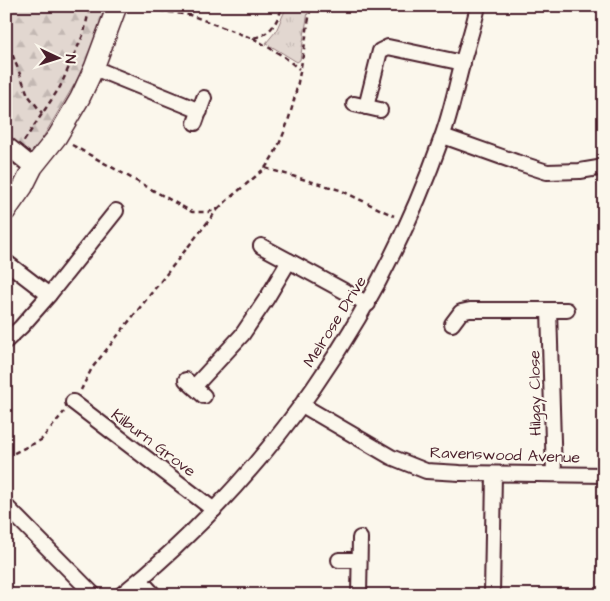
<svg xmlns="http://www.w3.org/2000/svg" width="610" height="601" viewBox="0 0 610 601" font-family="'Architects Daughter',sans-serif">
	<style>
		.grass { fill: url(#grass-tufts); stroke: #967b7e }
		.forest { fill: url(#forest-firs); stroke: #967b7e }
		.lines { fill: none; stroke-linecap: round; stroke-linejoin: round }
		.minor-casing { stroke: #4a1f2b; stroke-width: 18 }
		.tertiary-casing { stroke: #4a1f2b; stroke-width: 20 }
		.secondary-casing { stroke: #4a1f2b; stroke-width: 22 }
		.path { stroke: #4a1f2b; stroke-width: 2.5; stroke-dasharray: 5 4; stroke-linecap: butt }
		.minor { stroke: #fbf7ec; stroke-width: 14 }
		.tertiary { stroke: #fbf7ec; stroke-width: 16 }
		.secondary { stroke: #fbf7ec; stroke-width: 19 }
		.labels { text-anchor: middle; stroke-width: 4.5; stroke-linejoin: round; paint-order: stroke }
		.street-label { font-size: 16px; fill: #4a1f2b; stroke: #fbf7ec }
	</style>
	<defs>
		<pattern id="grass-tufts" width="24" height="20" patternUnits="userSpaceOnUse" patternTransform="scale(1.25)"><rect width="24" height="20" fill="#e2d7d0"/><path d="M3 7l-1-3M5 7V3M7 7l1-3M15 17l-1-3M17 17v-4M19 17l1-3" fill="none" stroke="#c3b8b3"/></pattern>
		<pattern id="forest-firs" width="22" height="20" patternUnits="userSpaceOnUse" patternTransform="scale(1.25)"><rect width="22" height="20" fill="#e2d7d0"/><path d="M5 1l3.5 6h-7zM16 11l3.5 6h-7z" fill="#c3b8b3"/></pattern>
	</defs>
	<rect width="100%" height="100%" fill="#fbf7ec"/>
	<filter id="ink" filterUnits="userSpaceOnUse"><feTurbulence type="fractalNoise" baseFrequency=".02" numOctaves="2"/><feDisplacementMap in="SourceGraphic" scale="10" xChannelSelector="R" yChannelSelector="G"/><feConvolveMatrix kernelMatrix="1 2 1 2 8 2 1 2 1" color-interpolation-filters="sRGB"/></filter>
	<g filter="url(#ink)">
		<polygon class="grass" points="287,6 309,6 300,60 297,62 266,43 276,31"/>
		<polygon class="forest" points="6,6 105,6 93,53 23,171 6,159"/>
		<g class="lines">
			<g class="minor-casing">
				<g id="minor">
					<polyline points="94,68 200,111"/>
					<polyline points="354,104 380,110"/>
					<polyline points="366,107 380,51 388,47 463,63"/>
					<polyline points="195,123 204,98"/>
					<polyline points="443,136 516,162 547,172 580,171 604,167"/>
					<polyline points="261,246 289,261"/>
					<polyline points="6,262 49,295 116,211"/>
					<polyline points="549,310 554,474"/>
					<polyline points="452,324 461,312 470,310 567,310"/>
					<polyline points="6,341 21,327 49,295"/>
					<polyline points="186,380 204,396"/>
					<polyline points="194,387 242,335 267,298 289,261 368,304"/>
					<polyline points="73,402 214,510"/>
					<polyline points="302,405 391,457 426,471 460,473 604,475"/>
					<polyline points="6,506 94,595"/>
					<polyline points="339,560 359,560"/>
					<polyline points="140,580 154,595"/>
					<path d="M 121,595 C 269,475 379,316 442,137 C 451,113 456,86 463,61 C 468,43 474,25 478,6"/>
					<polyline points="359,595 360,538"/>
					<polyline points="492,595 494,474"/>
				</g>
			</g>
			<g class="tertiary-casing">
				<polyline id="tertiary" points="6,145 33,167"/>
			</g>
			<g class="secondary-casing">
				<polyline id="secondary" points="6,211 23,187 33,167 57,137 80,98 94,68 117,6"/>
			</g>
			<g class="path">
				<path d="M 133,7 L 190,15 L 251,38 C 271,36 276,23 283,6"/>
				<polyline points="6,38 28,95 42,113"/>
				<polyline points="253,38 283,56 299,69"/>
				<polyline points="24,141 60,87 84,33 90,6"/>
				<polyline points="72,145 192,212 208,212 218,209 92,368 81,390"/>
				<path d="M 265,168 C 296,127 302,56 311,6"/>
				<path d="M 218,209 C 233,194 250,182 265,168 L 340,190 L 394,216"/>
				<polyline points="6,457 41,440 64,412"/>
			</g>
			<use href="#minor" class="minor"/>
			<use href="#tertiary" class="tertiary"/>
			<use href="#secondary" class="secondary"/>
		</g>
	</g>
	<g class="labels">
		<g class="street-label">
			<text transform="translate(334 321) rotate(-58)" y="6">Melrose Drive</text>
			<text transform="translate(534 393) rotate(-91)" y="6">Hilgay Close</text>
			<text transform="translate(154 442) rotate(37)" y="6">Kilburn Grove</text>
			<text transform="translate(505 454) rotate(2)" y="6">Ravenswood Avenue</text>
		</g>
	</g>
	<rect width="610" height="601" fill="none" stroke="#fbf7ec" stroke-width="25"/>
	<rect x="12" y="12" width="585" height="576" fill="none" stroke="#4a1f2b" stroke-width="2" filter="url(#ink)"/>
	<g transform="translate(58 58) rotate(94)" stroke="#fbf7ec" stroke-width="4" paint-order="stroke">
	<path d="M0-4L9 19L0 12L-9 19Z" fill="#4a1f2b"/>
	<text y="-8" font-size="14" font-weight="bold" text-anchor="middle" fill="#4a1f2b">N</text>
	</g>
</svg>
